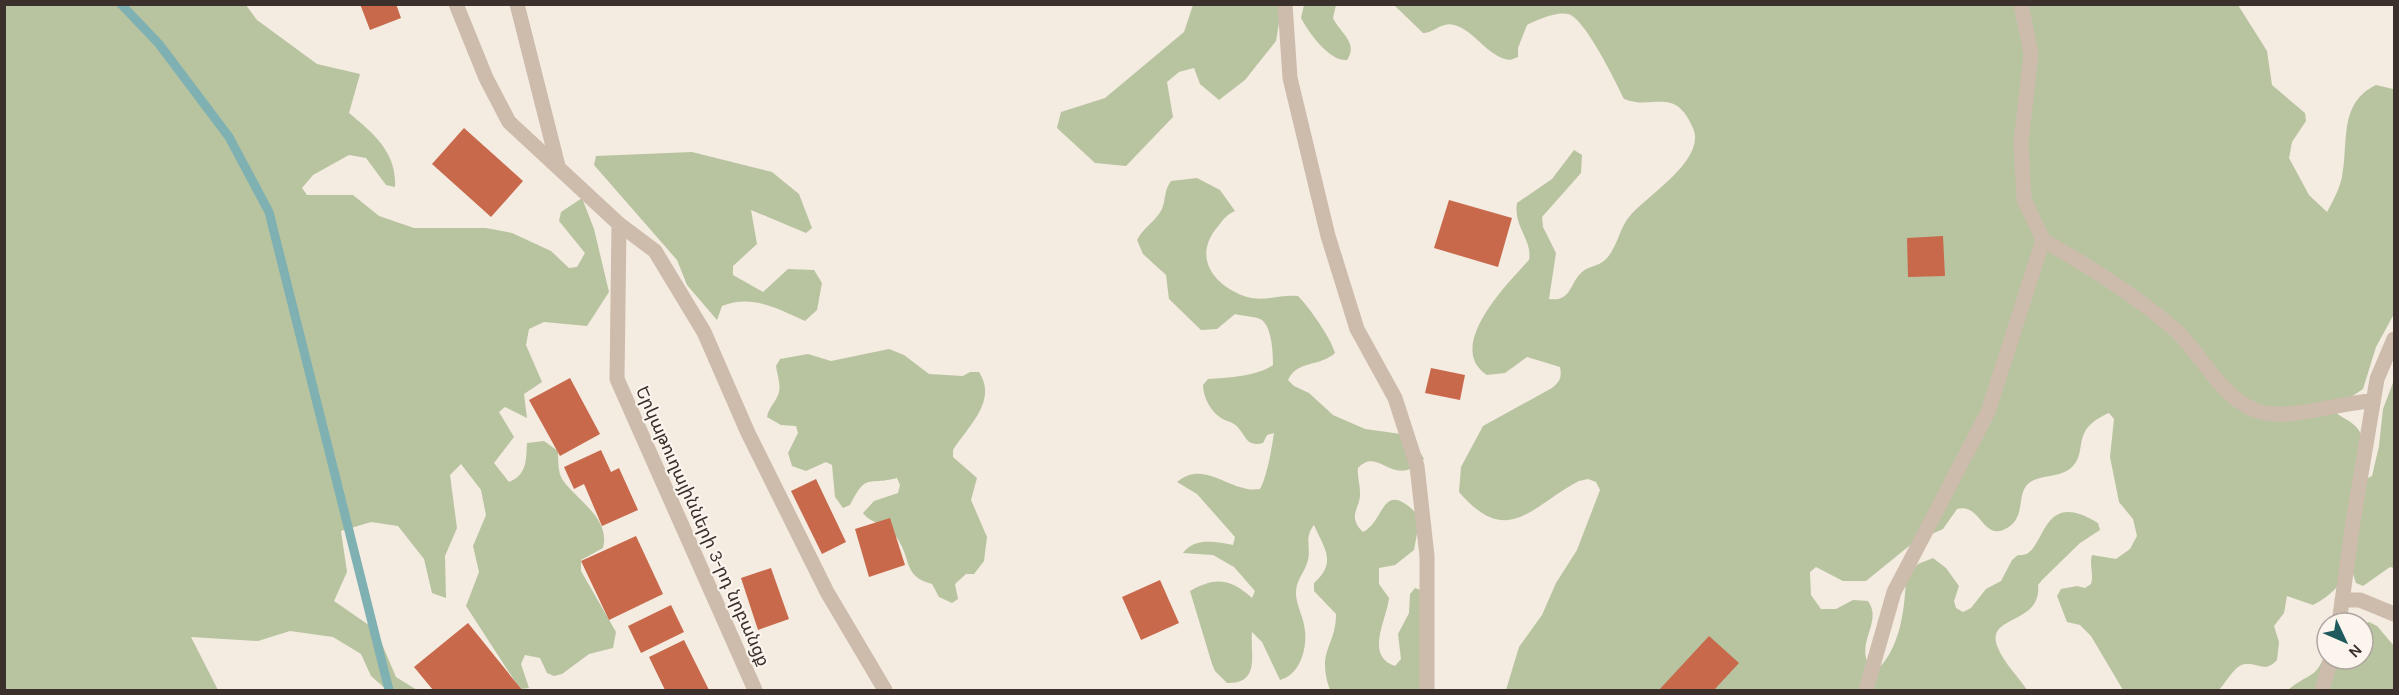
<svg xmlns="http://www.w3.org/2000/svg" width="2399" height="695" viewBox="0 0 2399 695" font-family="Karla,'Noto Sans Armenian',sans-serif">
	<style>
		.green { fill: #b8c4a0 }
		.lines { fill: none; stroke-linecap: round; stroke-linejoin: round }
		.stream { stroke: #7fb0b2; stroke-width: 9 }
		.building { fill: #c8694b }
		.lane { stroke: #cdbbac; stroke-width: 15 }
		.street { stroke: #cdbbac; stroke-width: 15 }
		.labels { text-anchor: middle; stroke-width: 4.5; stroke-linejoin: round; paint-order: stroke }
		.street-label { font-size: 18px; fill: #3b302b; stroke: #fbf5ee }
	</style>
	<rect width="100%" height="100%" fill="#f4ebe1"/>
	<g class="green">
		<path d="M 4,5 L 246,5 L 257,20 L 317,64 L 360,74 L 349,113 C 373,133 397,152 395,187 L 386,185 L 366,158 L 349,155 L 313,175 L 302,188 L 307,195 L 353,195 L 379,216 L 414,228 L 486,228 L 512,233 L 551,251 L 569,268 L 577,267 L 585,253 L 559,221 L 561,212 L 582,198 L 594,229 L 609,292 L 587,326 L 544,322 L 529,329 L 526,345 L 542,382 L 524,394 L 527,418 L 505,407 L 499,412 L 514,437 L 494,463 L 509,482 C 527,475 526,460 527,443 L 544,441 L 558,451 C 558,459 558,472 562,479 C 576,500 611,518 603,548 L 581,560 L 581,571 L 616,632 L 613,648 L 589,654 L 562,674 L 554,676 L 547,673 L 540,658 L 525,655 L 521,664 L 529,688 L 520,689 L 466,606 L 479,572 L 473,546 L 486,515 L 481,490 L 461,464 L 450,475 L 457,528 L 445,556 L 446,598 L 432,593 L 424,559 L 398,526 L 371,522 L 341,531 L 347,572 L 334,601 L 376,630 L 396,677 L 417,690 L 387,690 L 371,676 L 361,654 L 333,637 L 290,631 L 258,641 L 191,637 L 218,690 L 5,690 Z"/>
		<polygon points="1193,5 1282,5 1276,41 1245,80 1219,100 1200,84 1194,68 1179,72 1167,82 1173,117 1126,166 1095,163 1057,128 1061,112 1105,98 1184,32"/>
		<path d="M 1304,5 L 1336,5 L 1333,18 C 1340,33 1359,43 1347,60 C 1330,62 1309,33 1301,18 Z"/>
		<path d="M 1394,5 L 2238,5 L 2267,51 L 2272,85 L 2305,113 L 2306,121 L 2292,142 L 2289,158 L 2309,195 L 2327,212 C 2333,201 2339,190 2342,177 C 2349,143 2338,103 2376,85 L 2393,89 L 2394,314 L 2376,347 L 2363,389 L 2333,409 C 2339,417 2346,418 2353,424 C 2369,436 2364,462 2364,480 L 2372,476 L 2379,446 L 2383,409 L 2394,380 L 2394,568 L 2390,567 L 2363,586 L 2356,583 L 2351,568 C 2340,585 2331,596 2313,605 L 2287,596 L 2284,613 L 2274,626 L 2279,642 L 2277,660 C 2265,673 2260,663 2246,664 C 2235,664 2226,683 2219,690 L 2123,690 L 2091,636 L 2080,625 L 2067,622 L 2057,596 L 2061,589 L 2077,586 L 2085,588 L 2091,584 C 2094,574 2089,565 2092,555 L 2116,559 L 2130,549 L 2137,536 L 2133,519 L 2119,502 L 2110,457 L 2114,419 L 2109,413 C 2069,430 2089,451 2072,467 C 2061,478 2041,474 2029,483 C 2015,494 2028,520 2003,530 C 1982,538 1980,503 1957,509 L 1943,529 L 1914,542 L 1866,581 L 1843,581 L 1816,567 L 1810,572 L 1811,595 L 1821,609 L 1836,609 L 1853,600 L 1868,601 C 1882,620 1859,640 1867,661 L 1880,667 C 1901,644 1905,607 1906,576 L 1918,564 L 1933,558 L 1946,568 L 1959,586 L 1954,601 L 1956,608 L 1963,612 L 1971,608 L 1986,589 L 2001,581 L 2012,560 L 2018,555 C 2048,559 2036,485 2098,523 L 2100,530 L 2080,543 L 2043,579 L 2038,585 C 2042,626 1983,614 1998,648 C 2004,663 2018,676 2027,690 L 1506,690 L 1519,647 L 1542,615 L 1556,583 L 1577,550 L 1600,490 L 1596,482 L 1588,479 L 1579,481 C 1531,506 1508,549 1459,492 L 1461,467 L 1483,426 L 1552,388 C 1560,382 1562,377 1560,367 L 1527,357 L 1505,373 L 1487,375 C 1444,347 1508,283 1529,260 C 1533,240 1513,227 1517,203 L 1552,179 L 1574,150 L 1582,155 L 1581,173 L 1542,217 L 1543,227 L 1556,253 L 1549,299 C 1571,302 1569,285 1581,273 C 1587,266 1598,267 1605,260 C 1617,249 1619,229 1629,217 C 1646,196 1707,160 1693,128 C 1674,85 1654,111 1624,99 C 1616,82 1584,17 1568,14 C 1557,11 1536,20 1527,25 L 1518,48 L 1518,57 L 1510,60 C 1487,57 1476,31 1454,25 C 1442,21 1434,33 1423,33 Z"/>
		<path d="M 692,152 L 772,172 L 799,194 L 812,228 L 806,233 L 751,210 L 757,244 L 733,266 L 733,275 L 763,292 L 788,269 L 814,270 L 822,283 L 817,310 L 805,321 C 778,309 752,294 722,306 L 717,320 L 687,285 L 677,260 L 594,165 L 596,156 Z"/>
		<path d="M 1197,178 L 1220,190 L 1235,211 C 1225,215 1222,222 1215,230 C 1193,260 1216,287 1247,297 C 1265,302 1280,294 1298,296 C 1309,307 1331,338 1335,353 C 1320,367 1297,360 1288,380 L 1294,386 L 1309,393 L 1333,415 L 1365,429 L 1401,434 L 1415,444 L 1424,459 C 1392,491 1380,445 1358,468 C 1357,477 1360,483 1360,492 C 1361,509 1346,515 1363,532 C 1386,521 1381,475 1420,517 L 1414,550 L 1395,565 L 1379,568 L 1379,584 L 1389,598 C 1387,619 1364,656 1395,666 L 1401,659 L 1398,634 L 1409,613 L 1410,594 L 1415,588 L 1423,591 L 1431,690 L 1330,690 C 1316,650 1336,647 1336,614 L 1314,591 L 1314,583 C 1337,562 1325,550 1314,525 C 1304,537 1311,547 1308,560 C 1304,575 1296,578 1296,595 C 1297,607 1304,618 1305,631 C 1307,649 1300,675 1280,680 L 1262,642 L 1252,632 C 1250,654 1261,684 1227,683 L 1215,671 L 1212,664 L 1190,591 C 1215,577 1230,578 1252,598 L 1255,591 L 1234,567 L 1213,555 L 1183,553 C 1195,537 1216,542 1233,545 L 1235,537 L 1197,494 L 1177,482 C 1205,458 1231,494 1260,489 C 1267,477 1272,447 1274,433 L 1267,435 L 1263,443 C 1244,448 1246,432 1234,424 C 1230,421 1225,421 1221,418 C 1211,412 1203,397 1203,385 L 1208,379 C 1226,378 1258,376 1273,365 C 1273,354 1272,324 1260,319 C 1253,316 1243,316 1235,314 L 1217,329 L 1201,330 L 1169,299 L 1166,275 L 1143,254 L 1137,240 C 1143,228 1156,221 1162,209 C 1166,199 1164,190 1171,181 Z"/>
		<path d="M 889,349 L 904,355 L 929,374 L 963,376 L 970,372 L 979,372 C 998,401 968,426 953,450 L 953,457 L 977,478 L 971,500 L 987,537 L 984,561 L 974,574 L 966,574 L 955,584 L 958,599 L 952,603 L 939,597 L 932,584 C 901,576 913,557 894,534 C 886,524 871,524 863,513 L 874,501 L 898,493 L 900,485 L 897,478 C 866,486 867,472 850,505 L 843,508 L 835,497 L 832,465 L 826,462 L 806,471 L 792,466 L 788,453 L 798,433 L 796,426 L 781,425 L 767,417 C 769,407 775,403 778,395 C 782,386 777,375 776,366 L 780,359 L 808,354 L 831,361 Z"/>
		<path d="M 2369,622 L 2377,626 L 2394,646 L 2394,690 L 2288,690 C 2311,671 2315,681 2327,650 L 2327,659 L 2363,659 L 2363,624 Z"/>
	</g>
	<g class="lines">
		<polyline class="stream" points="121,4 159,44 229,137 269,212 389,690"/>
	</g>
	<g class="building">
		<polygon points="360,4 396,4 401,18 370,30"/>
		<polygon points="464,128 523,181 491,217 432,164"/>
		<polygon points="1449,200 1512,218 1498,267 1434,248"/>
		<polygon points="1943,236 1945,276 1908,277 1907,238"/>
		<polygon points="1431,368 1465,375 1460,400 1425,393"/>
		<polygon points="570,378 600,434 560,456 529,400"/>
		<polygon points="601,450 611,472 619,468 638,510 602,526 584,484 574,489 564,467"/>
		<polygon points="816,479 846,542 822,554 791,491"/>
		<polygon points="890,518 905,565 869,577 855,529"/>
		<polygon points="636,536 663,594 609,620 581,561"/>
		<polygon points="771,568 789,619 758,630 741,578"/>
		<polygon points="1160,580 1179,623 1141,640 1122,597"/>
		<polygon points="671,605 684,632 641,653 628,626"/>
		<polygon points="468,623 522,690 433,690 414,667"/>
		<polygon points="1709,636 1739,663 1714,690 1659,690"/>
		<polygon points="684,640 709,690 665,690 649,657"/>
	</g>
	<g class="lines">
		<polyline class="lane" points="2342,600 2360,600 2394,614"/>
		<g class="street">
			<polyline points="456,4 486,78 509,122 619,224 617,379 755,690"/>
			<polyline points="517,4 558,166"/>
			<polyline points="1285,4 1290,78 1328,236 1357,329 1395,398 1417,466 1427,556 1427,690"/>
			<polyline points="619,224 655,251 704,332 748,433 827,592 885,690"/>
			<path d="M 2043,240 C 2088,266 2132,293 2172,327 C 2203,353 2221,403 2264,413 C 2294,419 2342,402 2373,401"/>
			<polyline points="2339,623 2353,522 2377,379 2394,339"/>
			<polyline points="1866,690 1894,592 1988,412 2043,240 2024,199 2021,142 2031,54 2021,4"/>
			<polyline points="2322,690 2331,659"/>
		</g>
	</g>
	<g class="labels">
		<g class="street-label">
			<text transform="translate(703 526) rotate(66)" y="6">Երկաթուղայինների 3-րդ նրբանցք</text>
		</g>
	</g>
	<rect width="2399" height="695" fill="none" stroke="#3b302b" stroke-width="12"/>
	<g transform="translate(2345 641) rotate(134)"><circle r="28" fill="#fbf5ee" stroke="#aea6a0" stroke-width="1.5"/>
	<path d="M0-4.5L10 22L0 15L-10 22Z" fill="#1f5a5e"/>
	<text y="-9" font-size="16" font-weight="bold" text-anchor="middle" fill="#3b302b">N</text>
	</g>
</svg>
